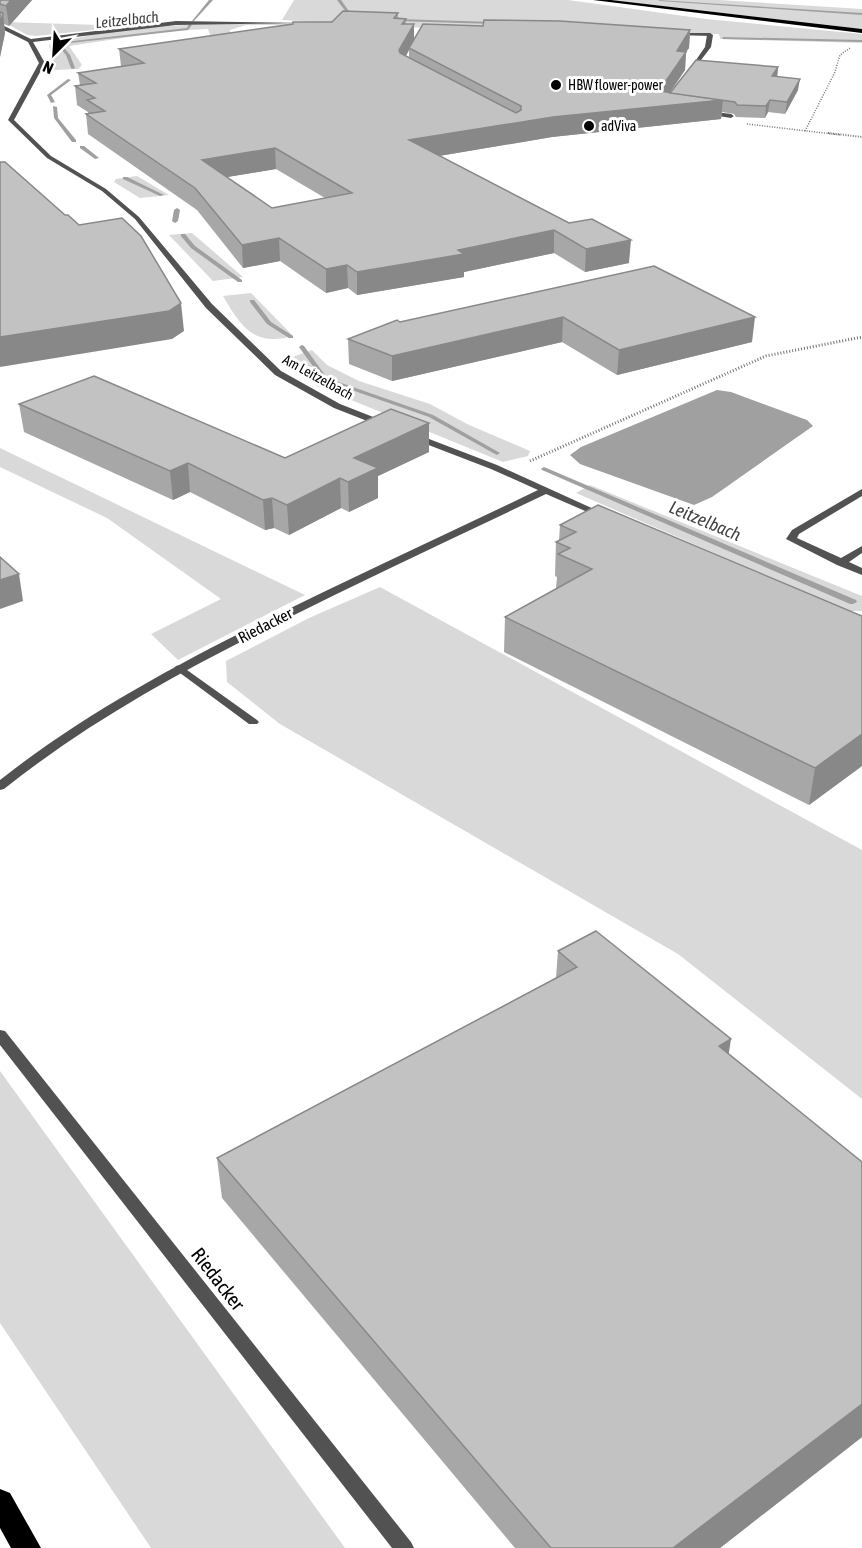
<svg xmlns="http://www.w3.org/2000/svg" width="862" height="1548" viewBox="0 0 862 1548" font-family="'Asap Condensed',sans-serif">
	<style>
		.green { fill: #d9d9d9 }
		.water { fill: #a0a0a0 }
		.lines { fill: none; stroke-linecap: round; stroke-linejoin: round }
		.stream { fill: #a0a0a0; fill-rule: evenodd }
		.path-far2 { stroke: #747474; stroke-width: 1.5; stroke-dasharray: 1 1.5; stroke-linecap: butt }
		.path-far1 { stroke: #747474; stroke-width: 2; stroke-dasharray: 1 1.5; stroke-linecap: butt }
		.path { stroke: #747474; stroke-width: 3; stroke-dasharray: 1 2; stroke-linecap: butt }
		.lane { fill: #525252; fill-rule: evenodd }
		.street { fill: #525252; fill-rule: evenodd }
		.primary { fill: #000; fill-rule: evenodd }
		.highway { fill: #000; fill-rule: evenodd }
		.wall { fill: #a7a7a7; fill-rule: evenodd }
		.shaded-wall { fill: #888 }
		.building { fill: #c2c2c2; stroke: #888; stroke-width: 1.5; fill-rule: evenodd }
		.poi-dot { fill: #000; stroke: #fff; stroke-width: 2 }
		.labels { text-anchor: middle; stroke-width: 6; stroke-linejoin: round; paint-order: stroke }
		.far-poi-label { font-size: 14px; fill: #000; stroke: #fff; text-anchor: start }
		.far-street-label { font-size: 14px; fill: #000; stroke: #fff }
		.far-water-label { font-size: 15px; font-style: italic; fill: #414141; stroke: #fff }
		.street-label { font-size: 16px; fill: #000; stroke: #fff }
		.water-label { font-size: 18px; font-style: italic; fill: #414141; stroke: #fff }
		.near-street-label { font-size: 20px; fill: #000; stroke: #fff }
	</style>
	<rect width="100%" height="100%" fill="#fff"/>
	<g class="green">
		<polygon points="294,0 568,0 706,19 862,34 862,43 720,39 719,34 426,28 282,20"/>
		<polygon points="609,0 719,0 862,9 862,29"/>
		<polygon points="4,22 132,26 36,36 27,35"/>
		<path d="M 276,23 L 292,25 L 246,25 L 230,30 L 230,55 L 216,53 L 208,29 L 170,31 L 69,46 L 82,65 L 78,69 L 54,70 L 49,45 C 122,24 201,24 276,23 Z"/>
		<polygon points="137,176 169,195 140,198 114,182 116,179"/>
		<polygon points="192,233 243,277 213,281 169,235"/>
		<path d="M 251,293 L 293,336 C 254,347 241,327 223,296 Z"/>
		<polygon points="312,350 327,365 359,381 430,404 467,424 530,451 528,456 503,462 317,386 284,360"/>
		<polygon points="0,448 305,595 178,660 151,634 221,599 107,518 0,467"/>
		<polygon points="590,485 862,596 862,611 848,611 576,493"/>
		<polygon points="380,587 862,850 862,1099 678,954 280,724 227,682 226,661 309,618"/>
		<polygon points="0,1071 345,1548 151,1548 0,1323"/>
	</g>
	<polygon class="water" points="717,390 731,392 807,420 813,426 712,497 694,505 580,464 570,455 581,447"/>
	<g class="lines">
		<g class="stream">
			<polygon points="209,0 213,0 194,21 192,21"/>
			<polygon points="337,0 341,0 351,14 357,16 357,18 349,16"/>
			<polygon points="658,0 862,13 862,15 660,1"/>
			<polygon points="397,19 494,22 496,23 494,24 396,21"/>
			<polygon points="189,24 192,25 188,30 61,44 70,55 75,68 73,69 71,68 66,55 56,43 187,28"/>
			<polygon points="723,37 862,40 862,42 722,39"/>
			<polygon points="68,79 71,80 51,95 55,102 51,103 47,95"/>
			<polygon points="53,106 57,107 58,118 76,140 76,142 72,142 54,118"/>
			<polygon points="80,146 84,146 99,158 95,159 80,148"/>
			<polygon points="123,177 127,177 164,195 160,196 123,179"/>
			<polygon points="177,208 180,210 178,221 175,223 172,221 174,210"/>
			<polygon points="181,234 185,234 195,246 242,280 242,282 238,282 191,248 181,236"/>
			<polygon points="250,300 254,300 271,322 293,336 293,338 289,338 267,324 250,302"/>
			<polygon points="302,345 304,346 327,378 433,415 500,453 497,455 495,454 429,417 323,380 299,347"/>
			<polygon points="544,467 856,600 857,602 853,604 850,604 542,470 541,469"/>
		</g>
		<g class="path-far2">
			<polyline points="747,124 841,135"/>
			<polyline points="805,131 835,72 840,55 850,48"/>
		</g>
		<polyline class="path-far1" points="828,133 862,137"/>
		<polyline class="path" points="530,461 766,356 862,337"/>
		<g class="lane">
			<polygon points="710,33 713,35 711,47 691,73 687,73 705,47 707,35"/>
			<polygon points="708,111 731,114 734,116 731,118 706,114"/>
			<polygon points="862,489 862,496 799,534 797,538 841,558 862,546 862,553 849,562 862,568 862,575 837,565 786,539 792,530"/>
			<polygon points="180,665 257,720 259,722 257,724 249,724 176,670 174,668 176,666"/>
		</g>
		<g class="street">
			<polygon points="176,21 310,23 176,25 33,42 45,63 14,120 51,156 106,189 139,217 212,304 281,371 340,404 386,422 386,426 380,426 334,408 275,375 206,308 135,219 102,191 47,158 8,120 39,63 28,42 0,28 0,24 31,39"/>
			<polygon points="710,33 712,36 673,35 676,33"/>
			<path d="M 416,434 L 497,465 L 607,515 L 602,518 L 599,517 L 546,494 C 456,537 365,579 276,624 C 180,672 88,722 4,789 L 0,790 L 0,780 C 81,716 172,667 264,621 C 355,576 447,534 538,490 L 491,469 L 413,439 L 413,435 Z"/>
			<polygon points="0,1030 5,1031 411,1542 414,1548 392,1548 0,1045"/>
		</g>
		<polygon class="primary" points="593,0 611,0 862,29 862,33"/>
		<polygon class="highway" points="0,1489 10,1493 41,1548 11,1548 0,1528"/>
	</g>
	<g class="wall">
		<polygon points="0,0 32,0 9,26 4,24 5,33 0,57"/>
		<path d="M 398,13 L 398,18 L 406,19 L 406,24 L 414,40 L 690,30 L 689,48 L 686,52 L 685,70 L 670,93 L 778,67 L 777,77 L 798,90 L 785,114 L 768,112 L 765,118 L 736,117 L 734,114 L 722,112 L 721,119 L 552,137 L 439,156 L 629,263 L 585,272 L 554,253 L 464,272 L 464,277 L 357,295 L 348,288 L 326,293 L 280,261 L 243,268 L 197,210 L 88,134 L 86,114 L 88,113 L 88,112 L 77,105 L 75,86 L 80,85 L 78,73 L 121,66 L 119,49 ZM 409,50 L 409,57 L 406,56 ZM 276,169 L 325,198 L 272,208 L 227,177 Z"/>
		<polygon points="654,266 752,342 617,375 562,342 392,381 349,364 348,339 400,322"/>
		<polygon points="19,404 285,458 429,452 378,476 378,498 349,512 341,508 289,535 274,528 265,530 190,492 173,500 24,432"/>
		<polygon points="560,525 862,616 862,766 809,805 504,652 505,617 557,588 556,588 557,577 555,576 556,542 559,541"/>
		<polygon points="558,951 729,1054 862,1437 720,1548 515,1548 222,1198 217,1158 556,978"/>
	</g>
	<g class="shaded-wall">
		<polygon points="11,0 32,0 9,26 6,6"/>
		<polygon points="3,13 5,33 0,57 0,24"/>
		<polygon points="414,24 414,42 409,48 409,50 399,68 399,50"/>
		<polygon points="690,30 689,48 686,52 685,70 660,106 723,100 721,119 552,137 409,161 409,140 659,91 677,51"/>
		<polygon points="778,67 777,79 772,76"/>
		<polygon points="800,79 798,90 785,114 787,102"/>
		<polygon points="770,100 768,112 765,118 766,106"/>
		<polygon points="275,148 276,169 204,181 202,160"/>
		<polygon points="554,230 554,253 464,272 464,277 357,295 357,272"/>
		<polygon points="279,238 280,261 243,268 242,245"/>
		<polygon points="631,240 629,263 585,272 586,249"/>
		<polygon points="347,265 348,288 326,293 326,269"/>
		<polygon points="181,303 184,331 172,339 0,367 0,337"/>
		<polygon points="563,317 562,342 392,381 392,356"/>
		<polygon points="755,317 752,342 617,375 619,350"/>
		<polygon points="429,423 429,452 378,476 378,498 349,512 348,482 354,458"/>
		<polygon points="188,463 190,492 173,500 170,471"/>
		<polygon points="340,478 341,508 289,535 287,505"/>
		<polygon points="272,498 274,528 265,530 263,500"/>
		<polygon points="19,574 23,601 0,609 0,580"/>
		<polygon points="862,734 862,766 809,805 815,768"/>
		<polygon points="731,1039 725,1079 719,1046"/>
		<polygon points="862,1404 862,1437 720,1548 673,1548"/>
	</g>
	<g class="building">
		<polygon points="0,0 11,0 6,6 0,4"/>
		<path d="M 343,11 L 398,13 L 394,18 L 406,19 L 402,24 L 414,24 L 399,50 L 400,53 L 516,113 L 521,110 L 521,106 L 409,48 L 423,24 L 483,26 L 484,20 L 560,21 L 690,30 L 677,51 L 686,52 L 659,91 L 723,100 L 553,117 L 409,140 L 569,223 L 592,219 L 631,240 L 586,249 L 554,230 L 458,250 L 464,254 L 357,272 L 347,265 L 326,269 L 279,238 L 242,245 L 195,188 L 86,114 L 105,111 L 87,100 L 95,98 L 75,86 L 96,83 L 78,73 L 144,63 L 119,49 L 293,24 L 293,22 L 332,22 ZM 275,148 L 352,193 L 272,208 L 202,160 Z"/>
		<polygon points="0,12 3,13 0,24"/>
		<polygon points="696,60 778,67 772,76 800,79 787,102 770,100 766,106 737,105 735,102 670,93"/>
		<polygon points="0,162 5,162 65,215 68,215 79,225 122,218 141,236 181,303 169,311 0,337"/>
		<polygon points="654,266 755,317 619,350 563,317 392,356 348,339 397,320 400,322"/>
		<polygon points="94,376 285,458 391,409 429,423 354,458 378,468 348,482 340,478 287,505 272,498 263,500 188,463 170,471 19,404"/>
		<polygon points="598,505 862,616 862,734 815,768 505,617 592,569 558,554 570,548 556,542 576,532 560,525"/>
		<polygon points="0,557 19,574 0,580"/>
		<polygon points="596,931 731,1039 719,1046 862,1162 862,1404 673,1548 551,1548 217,1158 577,967 558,951"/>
	</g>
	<g class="poi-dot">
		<circle cx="556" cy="85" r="6"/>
		<circle cx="589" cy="126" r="6"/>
	</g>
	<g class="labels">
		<g class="far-poi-label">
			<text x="568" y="90">HBW flower-power</text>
			<text x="601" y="131">adViva</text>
		</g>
		<g class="far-street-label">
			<text transform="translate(318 377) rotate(29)" y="5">Am Leitzelbach</text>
		</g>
		<g class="far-water-label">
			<text transform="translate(127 20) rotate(-6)" y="5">Leitzelbach</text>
		</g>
		<g class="street-label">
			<text transform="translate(265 625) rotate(-27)" y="6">Riedacker</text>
		</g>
		<g class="water-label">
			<text transform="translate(705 521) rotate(23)" y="6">Leitzelbach</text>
		</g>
		<g class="near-street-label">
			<text transform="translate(218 1279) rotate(52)" y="7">Riedacker</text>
		</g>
	</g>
	<g transform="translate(54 54) rotate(204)" stroke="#ffffff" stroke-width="4.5" paint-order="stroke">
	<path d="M0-4.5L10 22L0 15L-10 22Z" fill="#000000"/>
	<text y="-9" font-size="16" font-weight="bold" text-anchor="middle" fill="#000000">N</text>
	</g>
</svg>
